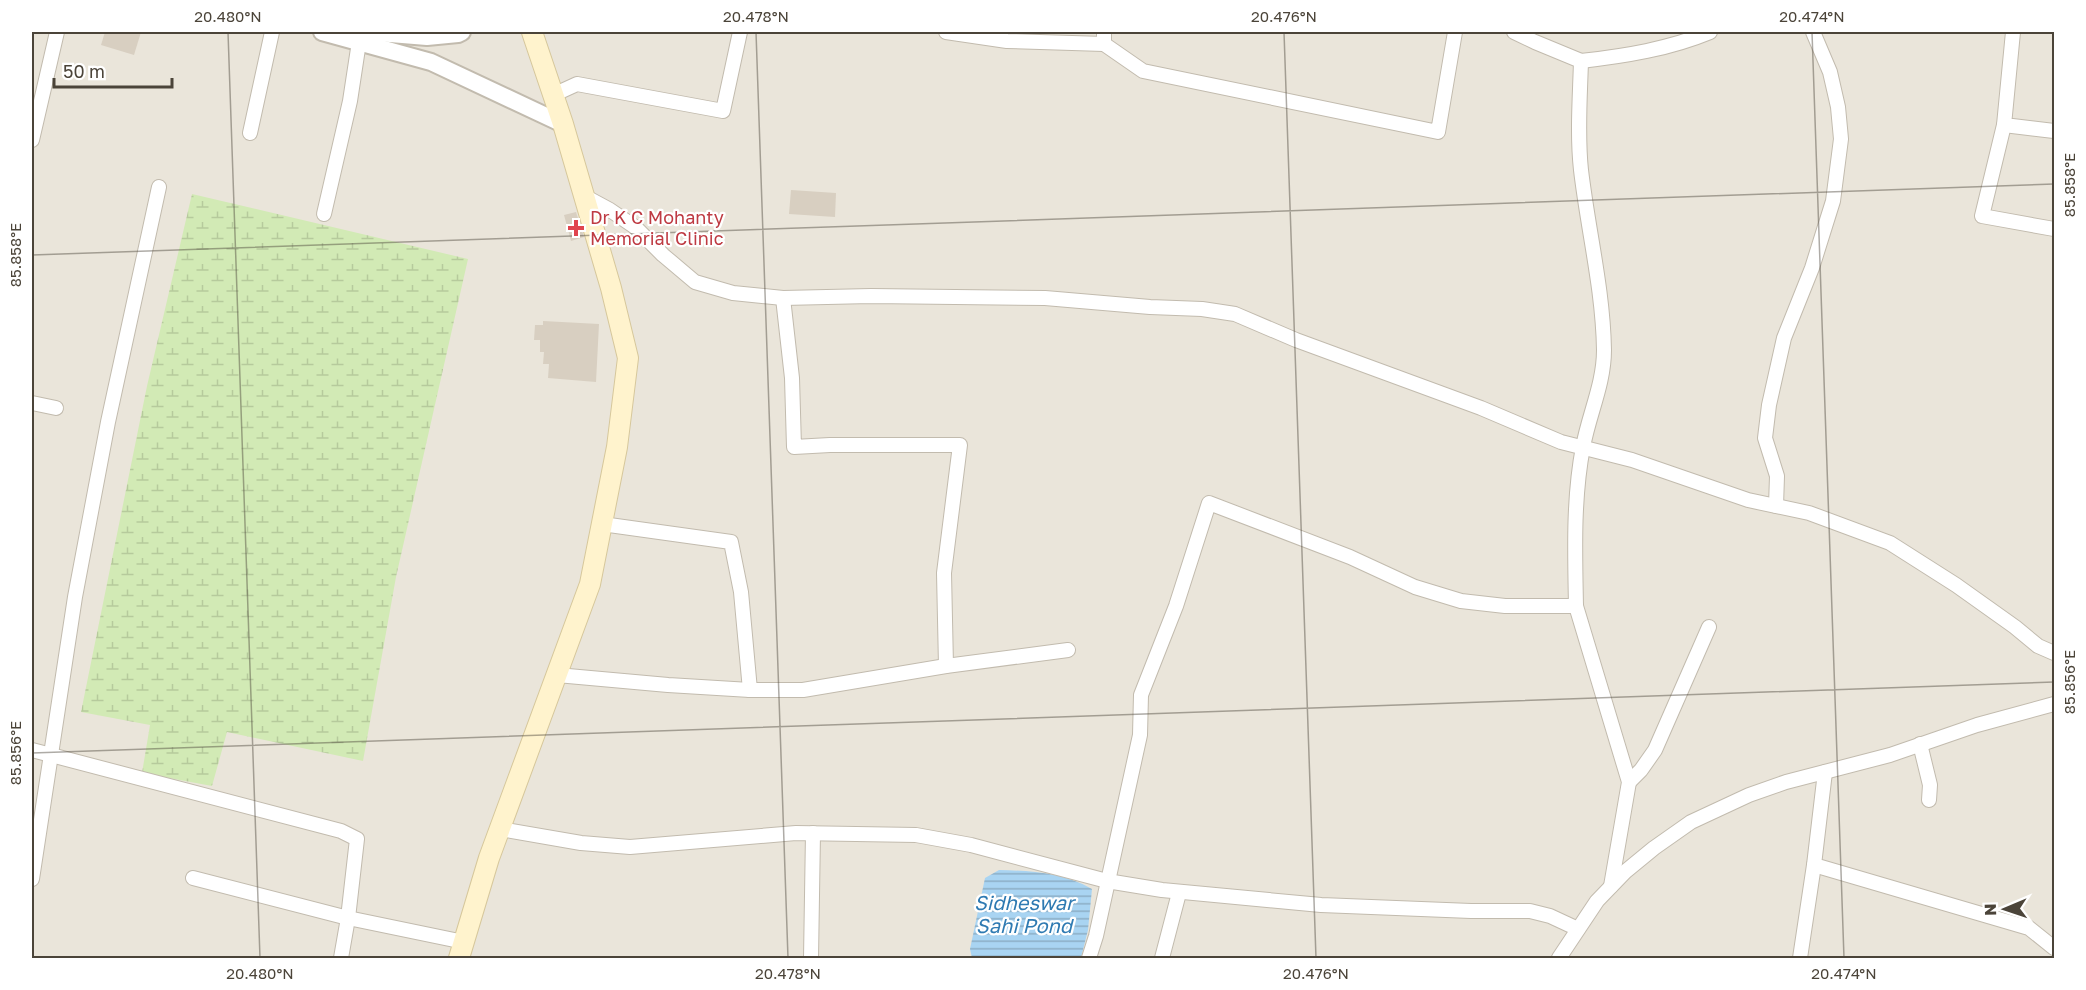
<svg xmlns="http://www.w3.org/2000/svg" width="2086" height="990" viewBox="0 0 2086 990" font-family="'Golos Text',sans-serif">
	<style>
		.residential { fill: #eae5da }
		.wetland { fill: url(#wetland-marsh) }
		.water { fill: url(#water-rules) }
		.building { fill: #d8cfc1 }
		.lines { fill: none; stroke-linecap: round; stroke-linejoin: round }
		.minor-casing { stroke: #c2bbae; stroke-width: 16 }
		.tertiary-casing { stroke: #c2bbae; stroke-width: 20 }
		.secondary-casing { stroke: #d6c79b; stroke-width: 22 }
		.minor { stroke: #fff; stroke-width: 14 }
		.tertiary { stroke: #fff; stroke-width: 16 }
		.secondary { stroke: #fff3cd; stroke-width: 20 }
		.ticks { fill: none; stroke: #4b4439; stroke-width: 1.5; stroke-opacity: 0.45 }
		.health-dot { fill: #e0444e; stroke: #fff; stroke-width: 2 }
		.labels { text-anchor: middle; stroke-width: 4.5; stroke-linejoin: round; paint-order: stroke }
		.health-label { font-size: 18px; fill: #be3a42; stroke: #fff; text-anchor: start }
		.water-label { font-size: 20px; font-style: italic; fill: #2e7ab2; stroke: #fff }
		.neatline { fill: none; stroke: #4b4439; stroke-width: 2 }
		.ticks-label { font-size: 15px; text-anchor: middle; fill: #4b4439 }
	</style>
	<defs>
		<pattern id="wetland-marsh" width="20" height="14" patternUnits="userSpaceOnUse" patternTransform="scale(1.5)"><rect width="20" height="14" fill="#d2eab5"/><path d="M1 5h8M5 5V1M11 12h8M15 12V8" fill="none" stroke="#b6ca9c"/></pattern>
		<pattern id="water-rules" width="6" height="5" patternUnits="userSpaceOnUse" patternTransform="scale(1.5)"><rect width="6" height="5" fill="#a9d4f2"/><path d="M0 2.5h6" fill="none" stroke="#8caec5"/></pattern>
	</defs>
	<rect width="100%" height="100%" fill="#f6f3ec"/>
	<rect class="residential" x="32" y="32" width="2022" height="926"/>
	<polygon class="wetland" points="192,194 468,259 396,577 363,761 227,732 212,786 142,773 150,725 81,712 147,386"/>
	<path class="water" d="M 999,870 C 1033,871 1061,872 1092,889 L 1088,930 L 1081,958 L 972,958 L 970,949 L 985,878 Z"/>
	<g class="building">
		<polygon points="105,32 141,32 134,55 101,45"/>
		<polygon points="791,190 836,193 835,217 789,214"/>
		<polygon points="576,212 584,237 571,241 564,215"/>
		<polygon points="543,321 599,324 596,382 548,378 549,364 543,364 544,352 540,352 540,340 534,340 535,325 543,325"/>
	</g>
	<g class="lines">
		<g class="minor-casing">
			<g id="minor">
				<polyline points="946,32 1007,41 1104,44 1104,32"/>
				<polyline points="2013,32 2004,125 2054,131"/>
				<polyline points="1104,44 1143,71 1438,132 1455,32"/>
				<path d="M 1581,61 C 1625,56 1669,49 1710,32"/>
				<polyline points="553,95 577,84 723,111 740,32"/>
				<polyline points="2004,125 1982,216 2054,229"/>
				<polyline points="250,133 272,32"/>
				<polyline points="32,140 57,32"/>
				<polyline points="584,196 610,210 635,227 663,255 695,282 733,293 783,298 871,296 1045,298 1150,307 1202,309 1235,314 1296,340 1481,408 1561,442 1632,460 1748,500 1809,513 1890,543 1956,585 2015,627 2038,646 2054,653"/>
				<polyline points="324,214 350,101 359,42"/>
				<polyline points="783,298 792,378 794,447 830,445 960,445 944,573 946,666"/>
				<polyline points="32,403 56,408"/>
				<polyline points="1776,506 1777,476 1765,438 1769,405 1784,338 1812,268 1833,201 1841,139 1838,107 1830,72 1813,32"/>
				<polyline points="602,524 731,542 741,592 750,690"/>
				<polyline points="1576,606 1629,782 1611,886"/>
				<polyline points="557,675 668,685 750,690 803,690 946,666 1068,650"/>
				<polyline points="1920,744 1930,785 1929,800"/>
				<polyline points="32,750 341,831 357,839 348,918 341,958"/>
				<polyline points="1825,772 1814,865 2029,928 2054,948"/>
				<polyline points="1629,782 1641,770 1655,750 1709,627"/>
				<polyline points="500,829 581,843 630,847 796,833 916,835 971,845 1107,881 1162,890 1321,905 1471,911 1530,911 1550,916 1578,929"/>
				<polyline points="193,878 348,918 464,942"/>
				<polyline points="32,879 75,597 108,422 159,187"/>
				<polyline points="811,958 813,833"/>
				<path d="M 1089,958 L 1096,936 L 1140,735 L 1141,695 L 1176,606 L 1209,503 L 1350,557 L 1415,587 L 1461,601 L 1505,606 L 1576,606 C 1575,554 1573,499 1583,447 C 1589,414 1604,384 1604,350 C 1603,289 1588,230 1581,170 C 1577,134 1580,97 1581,61 L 1535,42 L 1514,32"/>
				<polyline points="1162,958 1179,893"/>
				<polyline points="1559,958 1597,901 1626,871 1654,848 1691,822 1749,795 1786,782 1890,755 1977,725 2054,704"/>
				<polyline points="1800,958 1814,865"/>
			</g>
		</g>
		<g class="tertiary-casing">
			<g id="tertiary">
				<polyline points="322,32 431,62 563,124"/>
				<polyline points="366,32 427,37 458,34 462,32"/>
			</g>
		</g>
		<g class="secondary-casing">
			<polyline id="secondary" points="459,958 489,858 590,584 617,447 628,358 611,288 563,124 532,32"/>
		</g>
		<use href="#minor" class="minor"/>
		<use href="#tertiary" class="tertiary"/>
		<use href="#secondary" class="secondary"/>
	</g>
	<path class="ticks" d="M 228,32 L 260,958M 756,32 L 788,958M 1284,32 L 1316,958M 1812,32 L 1844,958M 32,255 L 2054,184M 32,753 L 2054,682"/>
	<path class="health-dot" d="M573 219h6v6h6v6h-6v6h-6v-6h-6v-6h6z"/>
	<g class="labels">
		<g class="health-label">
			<text x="590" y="224">Dr K C Mohanty<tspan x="590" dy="21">Memorial Clinic</tspan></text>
		</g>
		<g class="water-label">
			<text x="1024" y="910">Sidheswar<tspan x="1024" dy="23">Sahi Pond</tspan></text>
		</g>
	</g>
	<rect width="2086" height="990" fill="none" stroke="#ffffff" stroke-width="66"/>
	<g transform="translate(2005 909) rotate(268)" stroke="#ffffff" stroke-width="4.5" paint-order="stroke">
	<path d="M0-4.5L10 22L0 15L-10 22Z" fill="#4b4439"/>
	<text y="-9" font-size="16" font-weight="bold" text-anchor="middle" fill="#4b4439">N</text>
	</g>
	<path d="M54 78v9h118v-9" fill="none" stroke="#4b4439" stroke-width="3"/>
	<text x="63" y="78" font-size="18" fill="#4b4439" stroke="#ffffff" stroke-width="4.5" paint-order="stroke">50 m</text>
	<rect x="33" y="33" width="2020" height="924" class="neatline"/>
	<g class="ticks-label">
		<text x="228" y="22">20.480°N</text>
		<text x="756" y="22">20.478°N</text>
		<text x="1284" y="22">20.476°N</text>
		<text x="1812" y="22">20.474°N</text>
		<text transform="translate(2070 185) rotate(-90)" y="5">85.858°E</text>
		<text transform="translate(16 255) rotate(-90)" y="5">85.858°E</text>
		<text transform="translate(2070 682) rotate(-90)" y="5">85.856°E</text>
		<text transform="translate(16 753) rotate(-90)" y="5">85.856°E</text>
		<text x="260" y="979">20.480°N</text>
		<text x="788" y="979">20.478°N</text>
		<text x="1316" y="979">20.476°N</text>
		<text x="1844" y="979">20.474°N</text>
	</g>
</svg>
